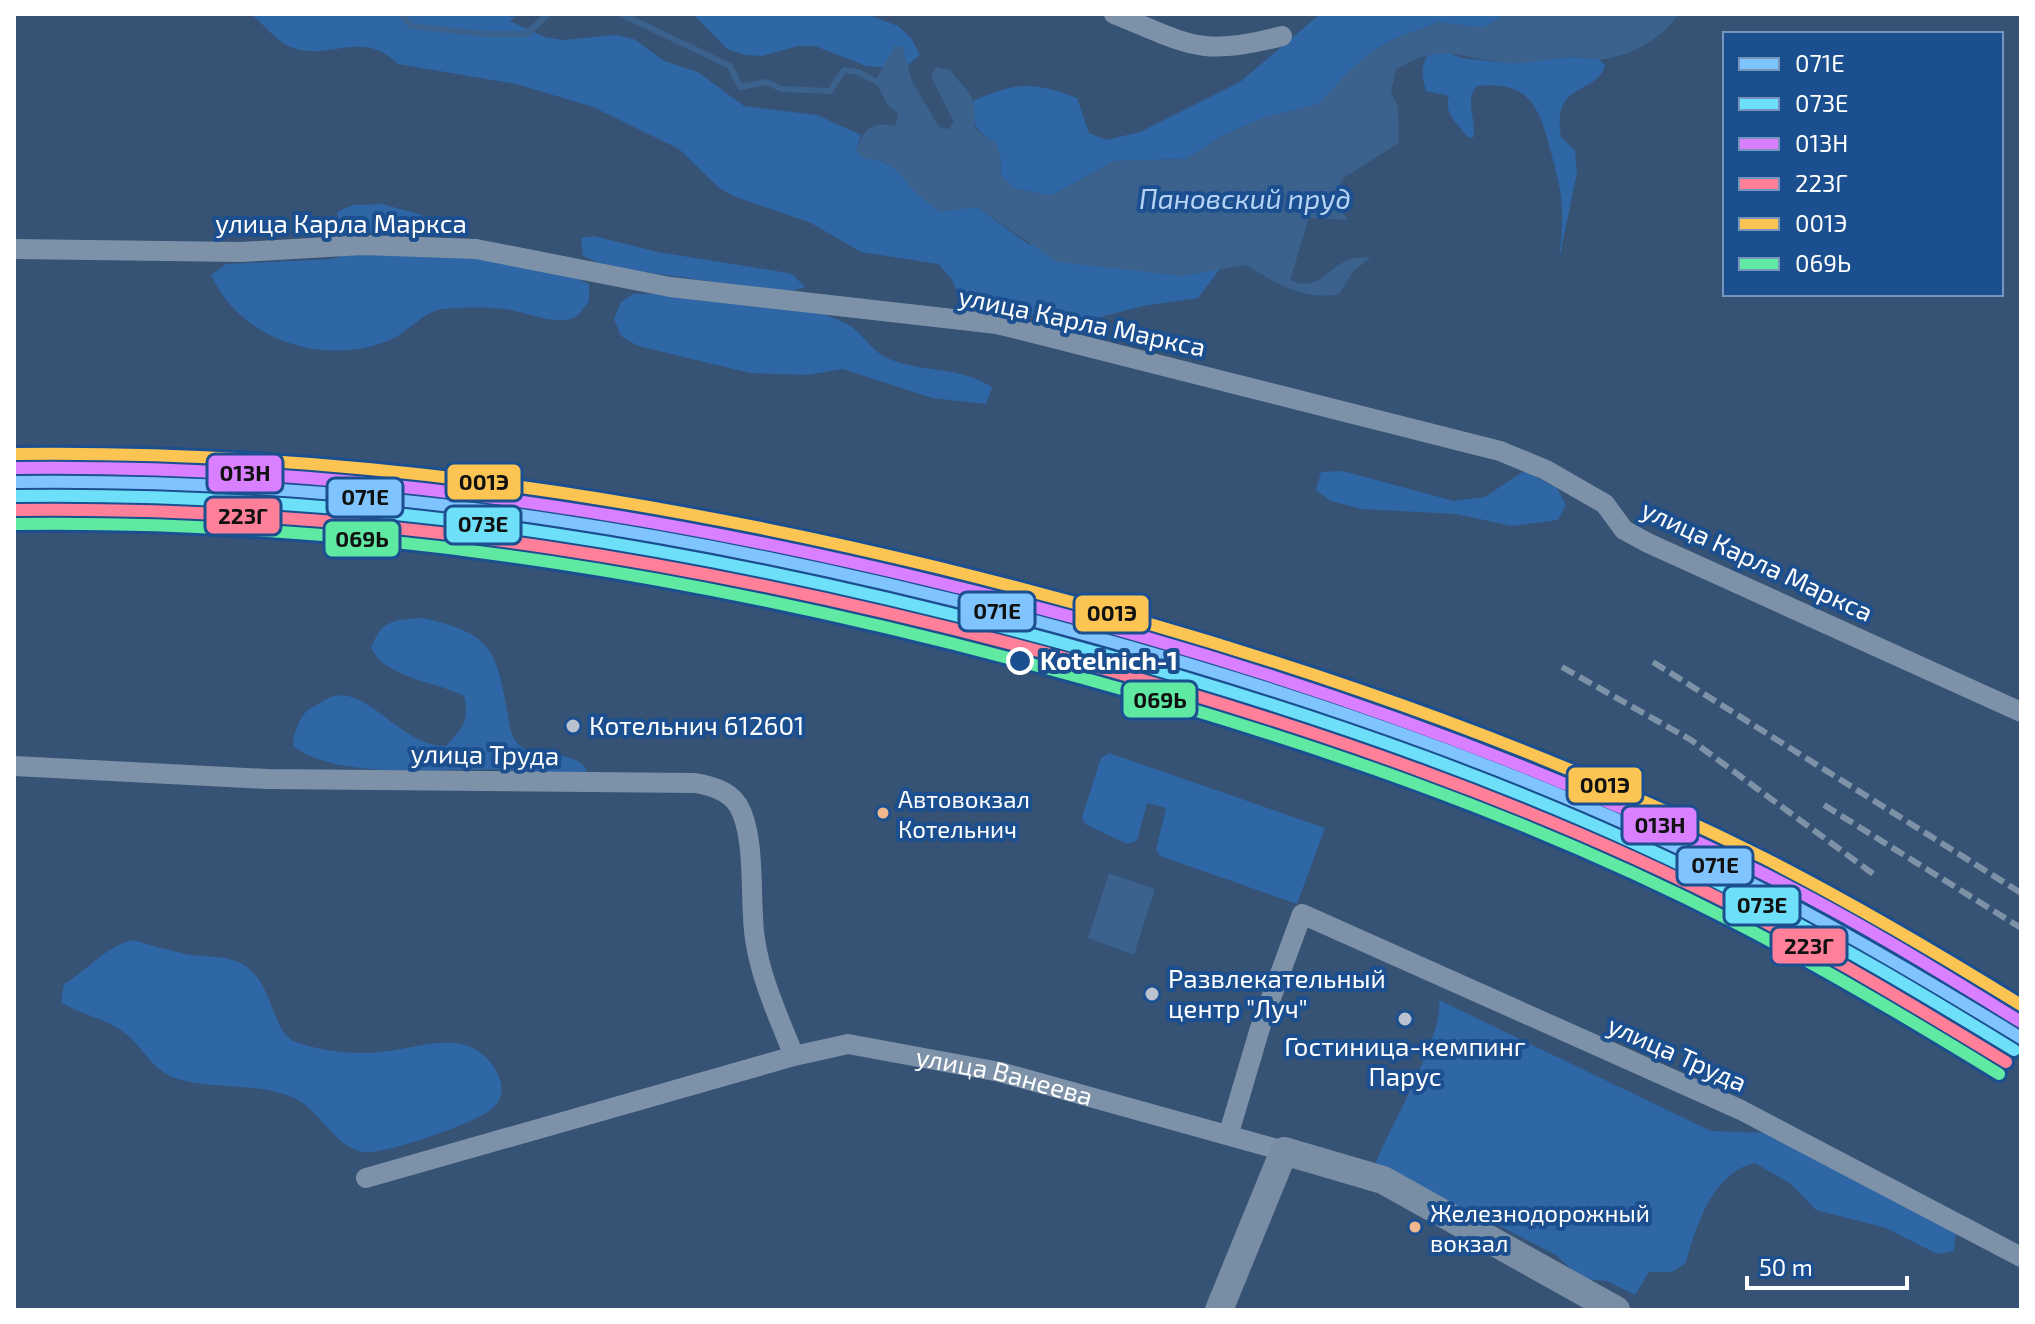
<svg xmlns="http://www.w3.org/2000/svg" width="2035" height="1324" viewBox="0 0 2035 1324" font-family="'Exo 2',sans-serif">
	<style>
		.green { fill: #2f66a5 }
		.water { fill: #3b618d }
		.lines { fill: none; stroke-linecap: round; stroke-linejoin: round }
		.stream { stroke: #3b618d; stroke-width: 6 }
		.street { stroke: #7d92a8; stroke-width: 20 }
		.secondary { stroke: #798da4; stroke-width: 28 }
		.rail { stroke: #7e92a7; stroke-width: 6; stroke-dasharray: 14 6; stroke-linecap: butt }
		.rail-1-casing { stroke: #1b4f8f; stroke-width: 18 }
		.rail-2-casing { stroke: #1b4f8f; stroke-width: 18 }
		.rail-3-casing { stroke: #1b4f8f; stroke-width: 18 }
		.rail-4-casing { stroke: #1b4f8f; stroke-width: 18 }
		.rail-5-casing { stroke: #1b4f8f; stroke-width: 18 }
		.rail-6-casing { stroke: #1b4f8f; stroke-width: 18 }
		.rail-1 { stroke: #80c4ff; stroke-width: 12 }
		.rail-2 { stroke: #6ddff8; stroke-width: 12 }
		.rail-3 { stroke: #d880ff; stroke-width: 12 }
		.rail-4 { stroke: #ff8098; stroke-width: 12 }
		.rail-5 { stroke: #fcc553; stroke-width: 12 }
		.rail-6 { stroke: #60e9a3; stroke-width: 12 }
		.stop-dot { fill: #1b4f8f; stroke: #fff; stroke-width: 4 }
		.poi-dot { fill: #b9c2ce; stroke: #1b4f8f; stroke-width: 3 }
		.bus-dot { fill: #f1b78d; stroke: #1b4f8f; stroke-width: 3 }
		.labels { text-anchor: middle; stroke-width: 8; stroke-linejoin: round; paint-order: stroke }
		.bus-label { font-size: 24px; fill: #fff; stroke: #1b4f8f; text-anchor: start }
		.street-label { font-size: 26px; fill: #fff; stroke: #1b4f8f }
		.stop-label { font-size: 26px; font-weight: bold; fill: #fff; stroke: #1b4f8f; text-anchor: start }
		.poi-label { font-size: 26px; fill: #fff; stroke: #1b4f8f; text-anchor: start }
		.water-label { font-size: 28px; font-style: italic; fill: #b5d3f5; stroke: #1b4f8f }
		.line-badge { stroke: #1b4f8f; stroke-width: 3 }
		.pale-badge-label { font-size: 22px; text-anchor: middle; font-weight: bold; fill: #111 }
	</style>
	<rect width="100%" height="100%" fill="#365274"/>
	<g class="green">
		<path d="M 251,14 L 485,14 L 515,17 L 510,21 L 544,37 L 563,40 L 616,35 L 634,39 L 664,61 L 698,72 L 744,106 L 817,115 L 861,135 L 856,151 L 896,168 L 917,194 L 977,207 L 1028,244 L 1181,276 L 1220,269 L 1198,298 L 1143,306 L 1089,320 L 1050,319 L 995,308 L 959,295 L 951,278 L 938,264 L 861,252 L 811,223 L 736,197 L 719,188 L 679,149 L 593,107 L 516,84 L 398,64 C 362,28 330,62 290,47 C 276,41 263,24 251,14 Z"/>
		<polygon points="693,14 866,14 898,26 911,38 920,55 903,69 866,66 815,46 798,46 762,56 745,55 727,49"/>
		<path d="M 1320,14 L 1506,14 L 1483,28 L 1439,22 L 1394,39 L 1374,50 L 1347,74 L 1319,104 L 1263,118 L 1220,137 L 1186,159 L 1114,161 L 1051,196 L 1013,188 L 1001,176 L 1000,155 L 995,142 C 975,132 972,124 973,101 C 1016,82 1033,81 1077,98 L 1089,133 L 1106,140 L 1140,132 L 1240,82 Z"/>
		<path d="M 1447,52 L 1461,58 L 1508,63 L 1570,57 L 1599,59 L 1605,66 C 1594,97 1552,80 1561,137 L 1575,150 L 1577,173 L 1559,260 C 1564,214 1564,200 1552,156 C 1540,111 1533,80 1477,86 C 1463,101 1478,121 1473,138 L 1467,137 C 1458,123 1443,114 1449,96 L 1426,91 C 1422,75 1420,67 1429,53 Z"/>
		<polygon points="382,204 422,215 426,224 421,231 404,238 340,228 337,212 353,205"/>
		<polygon points="594,236 658,252 782,272 792,274 805,287 788,292 609,267 583,256 581,238"/>
		<path d="M 367,249 C 439,254 522,252 589,284 L 589,302 C 585,305 581,313 577,316 C 558,328 525,311 504,309 C 485,307 462,307 443,309 C 424,311 407,333 390,340 C 325,367 241,341 211,275 L 226,264 L 332,259 Z"/>
		<path d="M 633,294 C 699,294 784,294 845,323 C 862,331 871,351 887,358 C 921,373 960,366 992,387 L 986,404 L 932,398 L 843,369 L 807,375 L 750,373 L 638,346 L 621,336 L 614,319 L 621,302 Z"/>
		<polygon points="1343,471 1454,501 1485,497 1524,471 1557,488 1566,505 1558,520 1512,526 1456,514 1361,509 1331,501 1316,490 1321,472"/>
		<path d="M 423,618 C 492,634 496,648 508,715 C 509,724 511,737 518,744 C 537,762 572,747 587,770 C 566,789 529,771 504,770 C 447,767 340,782 293,746 C 293,734 300,714 311,708 C 318,705 326,698 334,696 C 371,688 401,747 446,746 C 463,727 470,721 464,696 C 436,681 386,679 371,648 C 382,619 394,620 423,618 Z"/>
		<polygon points="1109,753 1325,828 1297,904 1160,856 1156,850 1166,808 1147,803 1137,841 1127,844 1085,824 1082,817 1101,758"/>
		<path d="M 133,940 C 150,945 168,950 186,954 C 206,958 226,954 244,965 C 273,982 272,1034 296,1042 C 321,1051 353,1055 380,1052 C 408,1050 449,1034 475,1049 C 494,1060 513,1089 493,1108 C 479,1122 382,1156 363,1152 C 333,1146 320,1109 292,1097 C 256,1083 222,1089 185,1081 C 152,1074 148,1052 126,1034 C 107,1018 82,1016 61,1002 L 64,984 C 88,970 106,946 133,940 Z"/>
		<path d="M 1439,1000 L 1711,1131 L 1764,1133 L 1956,1232 L 1954,1251 L 1937,1254 L 1886,1228 L 1816,1210 L 1791,1184 L 1755,1163 C 1713,1172 1696,1226 1686,1263 L 1672,1272 L 1649,1272 L 1635,1295 L 1607,1281 L 1582,1279 L 1556,1255 L 1467,1209 L 1447,1204 L 1431,1191 L 1376,1163 C 1390,1127 1445,1032 1439,1000 Z"/>
	</g>
	<g class="water">
		<path d="M 1506,14 L 1678,14 C 1666,36 1632,55 1606,59 C 1595,61 1581,56 1569,57 C 1549,58 1528,65 1507,63 C 1460,58 1440,41 1396,70 L 1391,92 L 1398,107 L 1399,143 L 1345,177 L 1336,190 L 1338,207 L 1349,220 L 1309,218 L 1290,280 C 1318,293 1327,268 1350,259 C 1356,257 1365,258 1371,257 L 1353,272 L 1339,294 C 1303,301 1276,283 1246,265 L 1182,276 L 1057,262 L 977,207 L 940,212 C 931,205 922,199 915,192 C 898,173 891,158 864,159 L 856,151 C 864,127 871,122 895,126 L 898,114 L 887,104 L 875,81 L 895,45 L 903,47 L 912,81 L 939,127 L 949,129 L 954,122 L 931,77 L 936,67 L 950,70 C 956,79 970,91 973,101 C 980,125 963,126 995,142 L 1000,155 L 1001,176 L 1013,188 L 1051,196 L 1114,161 L 1186,159 L 1220,137 L 1263,118 L 1319,104 L 1346,74 L 1374,50 L 1394,39 L 1439,22 L 1483,28 Z"/>
		<polygon points="1109,873 1155,889 1134,955 1088,938"/>
	</g>
	<g class="lines">
		<g class="stream">
			<polyline points="402,14 411,26 484,34 527,34 548,14"/>
			<polyline points="621,14 730,66 740,87 766,82 782,89 830,91 844,70 858,72 879,83"/>
		</g>
		<g class="street">
			<path d="M 1114,14 C 1189,44 1200,58 1282,36"/>
			<polyline points="14,249 241,252 363,245 476,249 670,287 997,324 1500,451 1546,470 1605,504 1624,530 1648,543 2021,712"/>
			<path d="M 14,766 L 267,779 L 695,783 C 711,786 728,790 738,805 C 757,837 749,902 755,939 C 761,980 779,1018 794,1056"/>
			<polyline points="1229,1133 1260,1028 1302,914 1741,1110 2021,1257"/>
			<path id="s1" d="M 366,1178 L 794,1056 L 848,1044 L 1000,1072 L 1284,1151"/>
		</g>
		<polyline class="secondary" points="1219,1310 1284,1151 1383,1180 1616,1310"/>
		<g class="rail">
			<polyline points="1653,662 2021,893"/>
			<polyline points="1562,667 1691,740 1876,876"/>
			<polyline points="1824,805 2021,928"/>
		</g>
		<g class="rail-1-casing">
			<path id="rail-1" d="M 14,482 C 382,477 736,538 1091,636 C 1318,699 1544,777 1754,885 C 1846,932 1933,984 2021,1038"/>
		</g>
		<g class="rail-2-casing">
			<path id="rail-2" d="M 14,496 C 381,491 734,552 1087,650 C 1313,712 1539,790 1748,898 C 1839,944 1926,996 2014,1050"/>
		</g>
		<g class="rail-3-casing">
			<path id="rail-3" d="M 14,468 C 329,464 630,508 936,582 C 1218,650 1494,742 1754,869 C 1846,914 1934,968 2021,1022"/>
		</g>
		<g class="rail-4-casing">
			<path id="rail-4" d="M 14,510 C 380,505 731,566 1083,663 C 1308,726 1533,803 1742,910 C 1833,957 1919,1009 2006,1062"/>
		</g>
		<g class="rail-5-casing">
			<path id="rail-5" d="M 14,454 C 329,450 630,493 936,567 C 1220,637 1501,727 1764,858 C 1852,903 1937,953 2021,1005"/>
		</g>
		<g class="rail-6-casing">
			<path id="rail-6" d="M 15,524 C 379,519 729,580 1079,677 C 1304,739 1528,816 1736,923 C 1826,969 1913,1021 1999,1074"/>
		</g>
		<use href="#rail-1" class="rail-1"/>
		<use href="#rail-2" class="rail-2"/>
		<use href="#rail-3" class="rail-3"/>
		<use href="#rail-4" class="rail-4"/>
		<use href="#rail-5" class="rail-5"/>
		<use href="#rail-6" class="rail-6"/>
	</g>
	<circle class="stop-dot" cx="1020" cy="661" r="12"/>
	<g class="poi-dot">
		<circle cx="573" cy="726" r="8"/>
		<circle cx="1152" cy="994" r="8"/>
		<circle cx="1405" cy="1019" r="8"/>
	</g>
	<g class="bus-dot">
		<circle cx="883" cy="813" r="7"/>
		<circle cx="1415" cy="1227" r="7"/>
	</g>
	<g class="labels">
		<g class="bus-label">
			<text x="898" y="808">Автовокзал<tspan x="898" dy="30">Котельнич</tspan></text>
			<text x="1430" y="1222">Железнодорожный<tspan x="1430" dy="30">вокзал</tspan></text>
		</g>
		<g class="street-label">
			<text x="341" y="233">улица Карла Маркса</text>
			<text transform="translate(1082 322) rotate(12)" y="9">улица Карла Маркса</text>
			<text transform="translate(1757 561) rotate(25)" y="9">улица Карла Маркса</text>
			<text transform="translate(485 755) rotate(1)" y="9">улица Труда</text>
			<text transform="translate(1677 1054) rotate(24)" y="9">улица Труда</text>
			<text dy="9" stroke="none"><textPath href="#s1" startOffset="660">улица Ванеева</textPath></text>
		</g>
		<g class="stop-label">
			<text x="1040" y="670">Kotelnich-1</text>
		</g>
		<g class="poi-label">
			<text x="589" y="735">Котельнич 612601</text>
			<text x="1168" y="988">Развлекательный<tspan x="1168" dy="30">центр "Луч"</tspan></text>
			<text x="1405" y="1056" text-anchor="middle">Гостиница-кемпинг<tspan x="1405" dy="30">Парус</tspan></text>
		</g>
		<g class="water-label">
			<text x="1245" y="209">Пановский пруд</text>
		</g>
	</g>
	<g class="line-badge">
		<rect x="207" y="454" width="76" height="39" rx="8" fill="#d880ff"/>
		<rect x="446" y="463" width="76" height="38" rx="8" fill="#fcc553"/>
		<rect x="327" y="478" width="76" height="39" rx="8" fill="#80c4ff"/>
		<rect x="205" y="497" width="76" height="38" rx="8" fill="#ff8098"/>
		<rect x="445" y="506" width="76" height="38" rx="8" fill="#6ddff8"/>
		<rect x="324" y="520" width="76" height="38" rx="8" fill="#60e9a3"/>
		<rect x="959" y="592" width="76" height="39" rx="8" fill="#80c4ff"/>
		<rect x="1074" y="594" width="76" height="39" rx="8" fill="#fcc553"/>
		<rect x="1122" y="681" width="75" height="38" rx="8" fill="#60e9a3"/>
		<rect x="1567" y="766" width="76" height="38" rx="8" fill="#fcc553"/>
		<rect x="1622" y="806" width="76" height="38" rx="8" fill="#d880ff"/>
		<rect x="1677" y="847" width="76" height="38" rx="8" fill="#80c4ff"/>
		<rect x="1724" y="886" width="76" height="39" rx="8" fill="#6ddff8"/>
		<rect x="1771" y="927" width="76" height="38" rx="8" fill="#ff8098"/>
	</g>
	<g class="pale-badge-label">
		<text x="245" y="481">013Н</text>
		<text x="484" y="490">001Э</text>
		<text x="365" y="505">071Е</text>
		<text x="243" y="524">223Г</text>
		<text x="483" y="532">073Е</text>
		<text x="362" y="547">069Ь</text>
		<text x="997" y="619">071Е</text>
		<text x="1112" y="621">001Э</text>
		<text x="1160" y="708">069Ь</text>
		<text x="1605" y="793">001Э</text>
		<text x="1660" y="833">013Н</text>
		<text x="1715" y="873">071Е</text>
		<text x="1762" y="913">073Е</text>
		<text x="1809" y="954">223Г</text>
	</g>
	<rect width="2035" height="1324" fill="none" stroke="#ffffff" stroke-width="32"/>
	<rect x="1723" y="32" width="280" height="264" fill="#1b4f8f" stroke="#7695bc" stroke-width="2"/>
	<rect x="1739" y="58" width="40" height="12" fill="#80c4ff" stroke="#7695bc" stroke-width="2"/>
	<text x="1795" y="72" font-size="24" fill="#ffffff">071Е</text>
	<rect x="1739" y="98" width="40" height="12" fill="#6ddff8" stroke="#7695bc" stroke-width="2"/>
	<text x="1795" y="112" font-size="24" fill="#ffffff">073Е</text>
	<rect x="1739" y="138" width="40" height="12" fill="#d880ff" stroke="#7695bc" stroke-width="2"/>
	<text x="1795" y="152" font-size="24" fill="#ffffff">013Н</text>
	<rect x="1739" y="178" width="40" height="12" fill="#ff8098" stroke="#7695bc" stroke-width="2"/>
	<text x="1795" y="192" font-size="24" fill="#ffffff">223Г</text>
	<rect x="1739" y="218" width="40" height="12" fill="#fcc553" stroke="#7695bc" stroke-width="2"/>
	<text x="1795" y="232" font-size="24" fill="#ffffff">001Э</text>
	<rect x="1739" y="258" width="40" height="12" fill="#60e9a3" stroke="#7695bc" stroke-width="2"/>
	<text x="1795" y="272" font-size="24" fill="#ffffff">069Ь</text>
	<path d="M1747 1276v12h160v-12" fill="none" stroke="#ffffff" stroke-width="4"/>
	<text x="1759" y="1276" font-size="24" fill="#ffffff" stroke="#1b4f8f" stroke-width="6" paint-order="stroke">50 m</text>
</svg>
